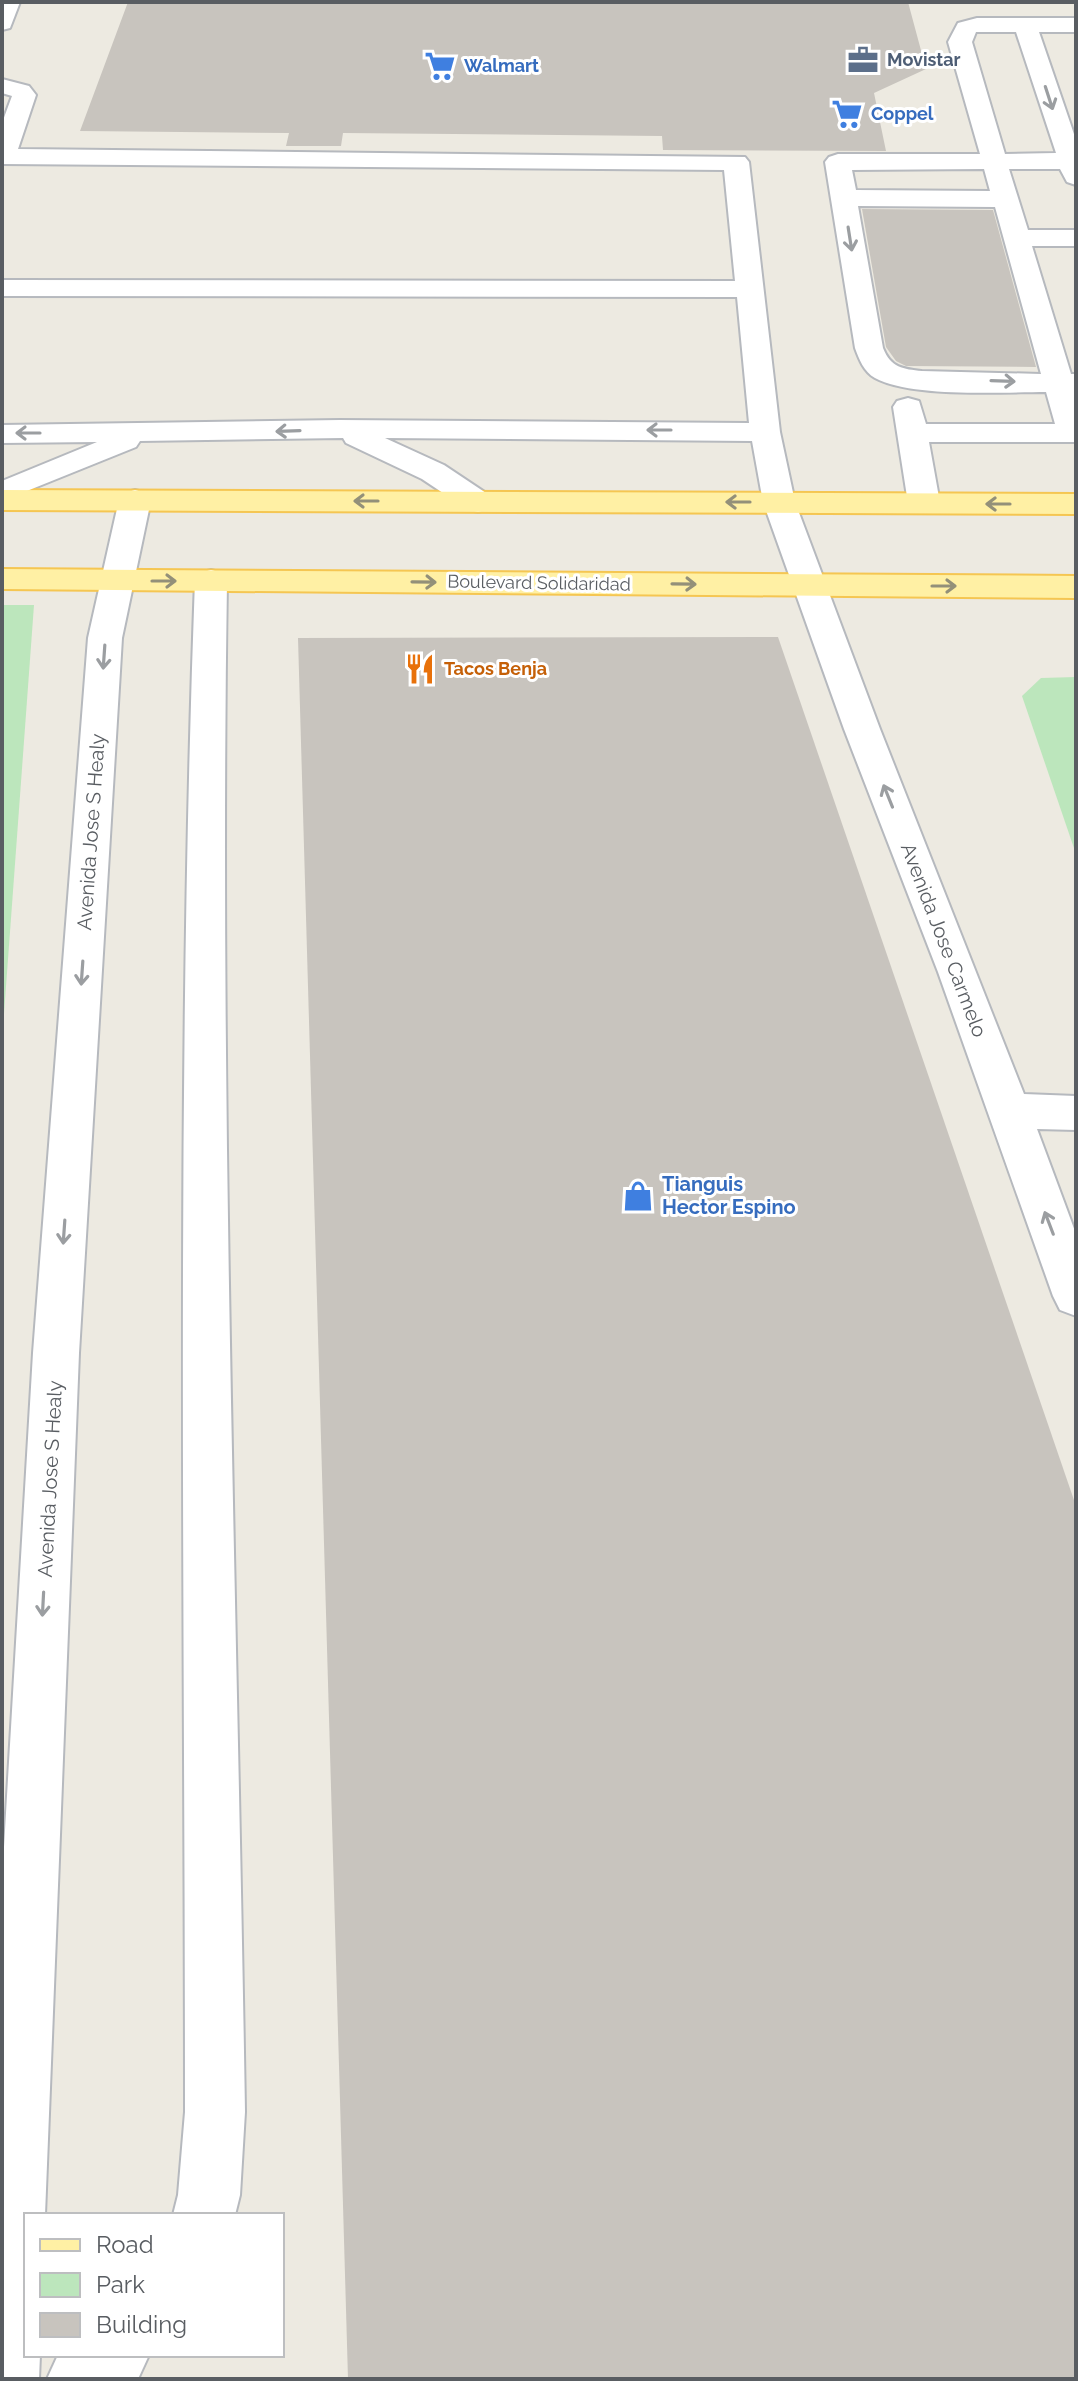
<svg xmlns="http://www.w3.org/2000/svg" width="1078" height="2381" viewBox="0 0 1078 2381" font-family="Raleway,sans-serif">
	<style>
		.green { fill: #bce6bc }
		.building { fill: #c8c4be }
		.lines { fill: none; stroke-linecap: round; stroke-linejoin: round }
		.minor-casing { stroke: #b6b9be; stroke-width: 4 }
		.major-casing { stroke: #f5c652; stroke-width: 4 }
		.minor { fill: #fff; fill-rule: evenodd }
		.major { fill: #fff0a4; fill-rule: evenodd }
		.oneway { stroke: #9b9ea1 }
		.oneway2 { stroke: #939079 }
		.labels { text-anchor: middle; stroke-width: 6; stroke-linejoin: round; paint-order: stroke }
		.far-service-label { font-size: 18px; font-weight: bold; fill: #4e5e75; stroke: #fff; text-anchor: start }
		.far-shop-label { font-size: 18px; font-weight: bold; fill: #366cbe; stroke: #fff; text-anchor: start }
		.far-street-label { font-size: 18px; fill: #595d62; stroke: #fff }
		.far-food-label { font-size: 18px; font-weight: bold; fill: #c56008; stroke: #fff; text-anchor: start }
		.street-label { font-size: 20px; fill: #595d62; stroke: #fff }
		.shop-label { font-size: 20px; font-weight: bold; fill: #366cbe; stroke: #fff; text-anchor: start }
	</style>
	<rect width="100%" height="100%" fill="#edeae1"/>
	<g class="green">
		<polygon points="2,605 34,605 2,1041"/>
		<polygon points="1076,677 1076,854 1022,696 1041,678"/>
	</g>
	<g class="building">
		<polygon points="128,2 908,2 926,69 874,93 886,151 663,150 662,136 343,133 341,146 286,146 289,133 80,131"/>
		<polygon points="862,209 993,210 1036,367 906,366 896,361 886,347"/>
		<polygon points="778,637 1076,1506 1076,2379 348,2379 298,638"/>
	</g>
	<g class="lines">
		<g class="minor-casing">
			<g id="minor">
				<polygon points="2,2 20,2 10,28 2,30"/>
				<path d="M 977,18 L 1076,18 L 1076,32 L 1039,32 L 1076,140 L 1076,185 L 1067,182 L 1060,169 L 1009,169 L 1028,230 L 1076,230 L 1076,246 L 1032,246 L 1071,374 L 1076,374 L 1076,442 L 929,442 L 940,503 L 935,510 L 924,513 L 913,510 L 908,503 L 893,407 L 897,401 L 908,398 L 919,401 L 926,424 L 1055,424 L 1046,392 C 1003,392 912,398 875,378 C 864,372 859,359 855,348 L 825,162 L 829,157 L 838,154 L 980,154 L 948,42 L 958,23 ZM 976,32 L 1016,32 L 1056,153 L 1005,154 L 972,42 ZM 984,169 L 990,191 L 856,190 L 852,170 ZM 858,206 L 995,207 L 1041,374 L 922,371 C 903,369 891,368 883,348 Z"/>
				<polygon points="2,79 29,86 36,95 18,149 745,157 749,162 780,432 795,502 880,729 1024,1094 1076,1096 1076,1130 1037,1129 1076,1234 1076,1316 1060,1310 1053,1296 938,972 844,729 763,502 752,441 385,438 444,465 489,495 494,502 489,509 478,512 467,509 422,479 346,443 343,438 140,441 136,447 2,501 2,481 97,442 2,443 2,425 340,420 749,423 737,297 2,296 2,280 735,281 724,170 2,164 2,123 12,96 2,93"/>
				<polygon points="135,490 146,493 151,500 122,638 111,820 79,1353 45,2215 26,2215 26,2355 40,2355 39,2379 2,2379 2,1881 33,1353 88,638 119,500 124,493"/>
				<path d="M 211,570 L 223,573 L 227,580 C 219,1091 237,1601 245,2112 L 240,2195 L 235,2215 L 173,2215 L 178,2195 L 185,2112 C 185,1601 176,1091 195,580 L 199,573 Z"/>
				<polygon points="58,2355 149,2355 138,2379 47,2379"/>
			</g>
		</g>
		<g class="major-casing">
			<g id="major">
				<polygon points="2,490 1076,494 1076,514 2,510"/>
				<polygon points="2,569 1076,576 1076,598 2,589"/>
			</g>
		</g>
		<use href="#minor" class="minor"/>
		<use href="#major" class="major"/>
	</g>
	<defs><path id="oneway-shaft" d="M-6 0H5M1.5-3L5.5 0L1.5 3" fill="none" stroke-width="1.6" stroke-linecap="round" stroke-linejoin="round" transform="scale(2)"/></defs>
	<g class="oneway">
		<use href="#oneway-shaft" transform="translate(1049 98) rotate(72)"/>
		<use href="#oneway-shaft" transform="translate(850 239) rotate(81)"/>
		<use href="#oneway-shaft" transform="translate(1003 381) rotate(2)"/>
		<use href="#oneway-shaft" transform="translate(659 430) rotate(180)"/>
		<use href="#oneway-shaft" transform="translate(288 431) rotate(178)"/>
		<use href="#oneway-shaft" transform="translate(28 433) rotate(180)"/>
		<use href="#oneway-shaft" transform="translate(104 657) rotate(94)"/>
		<use href="#oneway-shaft" transform="translate(888 796) rotate(-112)"/>
		<use href="#oneway-shaft" transform="translate(82 973) rotate(94)"/>
		<use href="#oneway-shaft" transform="translate(1049 1223) rotate(-111)"/>
		<use href="#oneway-shaft" transform="translate(64 1232) rotate(94)"/>
		<use href="#oneway-shaft" transform="translate(43 1604) rotate(93)"/>
	</g>
	<g class="oneway2">
		<use href="#oneway-shaft" transform="translate(366 501) rotate(-180)"/>
		<use href="#oneway-shaft" transform="translate(738 502) rotate(-180)"/>
		<use href="#oneway-shaft" transform="translate(998 504) rotate(-180)"/>
		<use href="#oneway-shaft" transform="translate(164 581)"/>
		<use href="#oneway-shaft" transform="translate(424 582) rotate(1)"/>
		<use href="#oneway-shaft" transform="translate(684 584) rotate(1)"/>
		<use href="#oneway-shaft" transform="translate(944 586)"/>
	</g>
	<defs>
		<g id="office-bare" transform="scale(2.4)"><path d="M-6-3h4V-5.5h4V-3h4V5H-6ZM-1-4.5V-3h2v-1.5ZM-6 0V1H6V0Z" fill="#5c6f8a" stroke="#fff" stroke-width="2.5" paint-order="stroke"/></g>
		<g id="supermarket-bare" transform="scale(2.4)"><path d="M-6-5.5h2.5l.6 2H6L4.5 2H-2.5L-4.4-4H-6ZM-1.5 3.2a1.3 1.3 0 1 0 .1 0ZM3 3.2a1.3 1.3 0 1 0 .1 0Z" fill="#3f7fe0" stroke="#fff" stroke-width="2.5" paint-order="stroke"/></g>
		<g id="restaurant-bare" transform="scale(2.4)"><path d="M-5-6h1v4h1v-4h1v4h1v-4h1v5L-1.5 .5V6h-2V.5L-5-1ZM5-6V6H3V1.5H1.5Q1.5-4 5-6Z" fill="#e8710a" stroke="#fff" stroke-width="2.5" paint-order="stroke"/></g>
		<g id="shop-bare" transform="scale(2.4)"><path d="M-5-2.5h2.3a2.7 3.5 0 0 1 5.4 0H5L5.5 6h-11ZM-1.5-2.5h3a1.5 2.3 0 0 0-3 0Z" fill="#3f7fe0" stroke="#fff" stroke-width="2.5" paint-order="stroke"/></g>
	</defs>
	<g fill-rule="evenodd">
		<use href="#office-bare" x="863" y="60"/>
		<use href="#supermarket-bare" x="440" y="66"/>
		<use href="#supermarket-bare" x="847" y="114"/>
		<use href="#restaurant-bare" x="420" y="669"/>
		<use href="#shop-bare" x="638" y="1196"/>
	</g>
	<g class="labels">
		<g class="far-service-label">
			<text x="887" y="66">Movistar</text>
		</g>
		<g class="far-shop-label">
			<text x="464" y="72">Walmart</text>
			<text x="871" y="120">Coppel</text>
		</g>
		<g class="far-street-label">
			<text transform="translate(539 583) rotate(1)" y="6">Boulevard Solidaridad</text>
		</g>
		<g class="far-food-label">
			<text x="444" y="675">Tacos Benja</text>
		</g>
		<g class="street-label">
			<text transform="translate(91 832) rotate(-86)" y="7">Avenida Jose S Healy</text>
			<text transform="translate(944 940) rotate(69)" y="7">Avenida Jose Carmelo</text>
			<text transform="translate(50 1479) rotate(-87)" y="7">Avenida Jose S Healy</text>
		</g>
		<g class="shop-label">
			<text x="662" y="1191">Tianguis<tspan x="662" dy="23">Hector Espino</tspan></text>
		</g>
	</g>
	<rect width="1078" height="2381" fill="none" stroke="#595d62" stroke-width="8"/>
	<rect x="24" y="2213" width="260" height="144" fill="#ffffff" stroke="#bdbec0" stroke-width="2"/>
	<rect x="40" y="2239" width="40" height="12" fill="#fff0a4" stroke="#bdbec0" stroke-width="2"/>
	<text x="96" y="2253" font-size="24" fill="#595d62">Road</text>
	<rect x="40" y="2273" width="40" height="24" fill="#bce6bc" stroke="#bdbec0" stroke-width="2"/>
	<text x="96" y="2293" font-size="24" fill="#595d62">Park</text>
	<rect x="40" y="2313" width="40" height="24" fill="#c8c4be" stroke="#bdbec0" stroke-width="2"/>
	<text x="96" y="2333" font-size="24" fill="#595d62">Building</text>
</svg>
